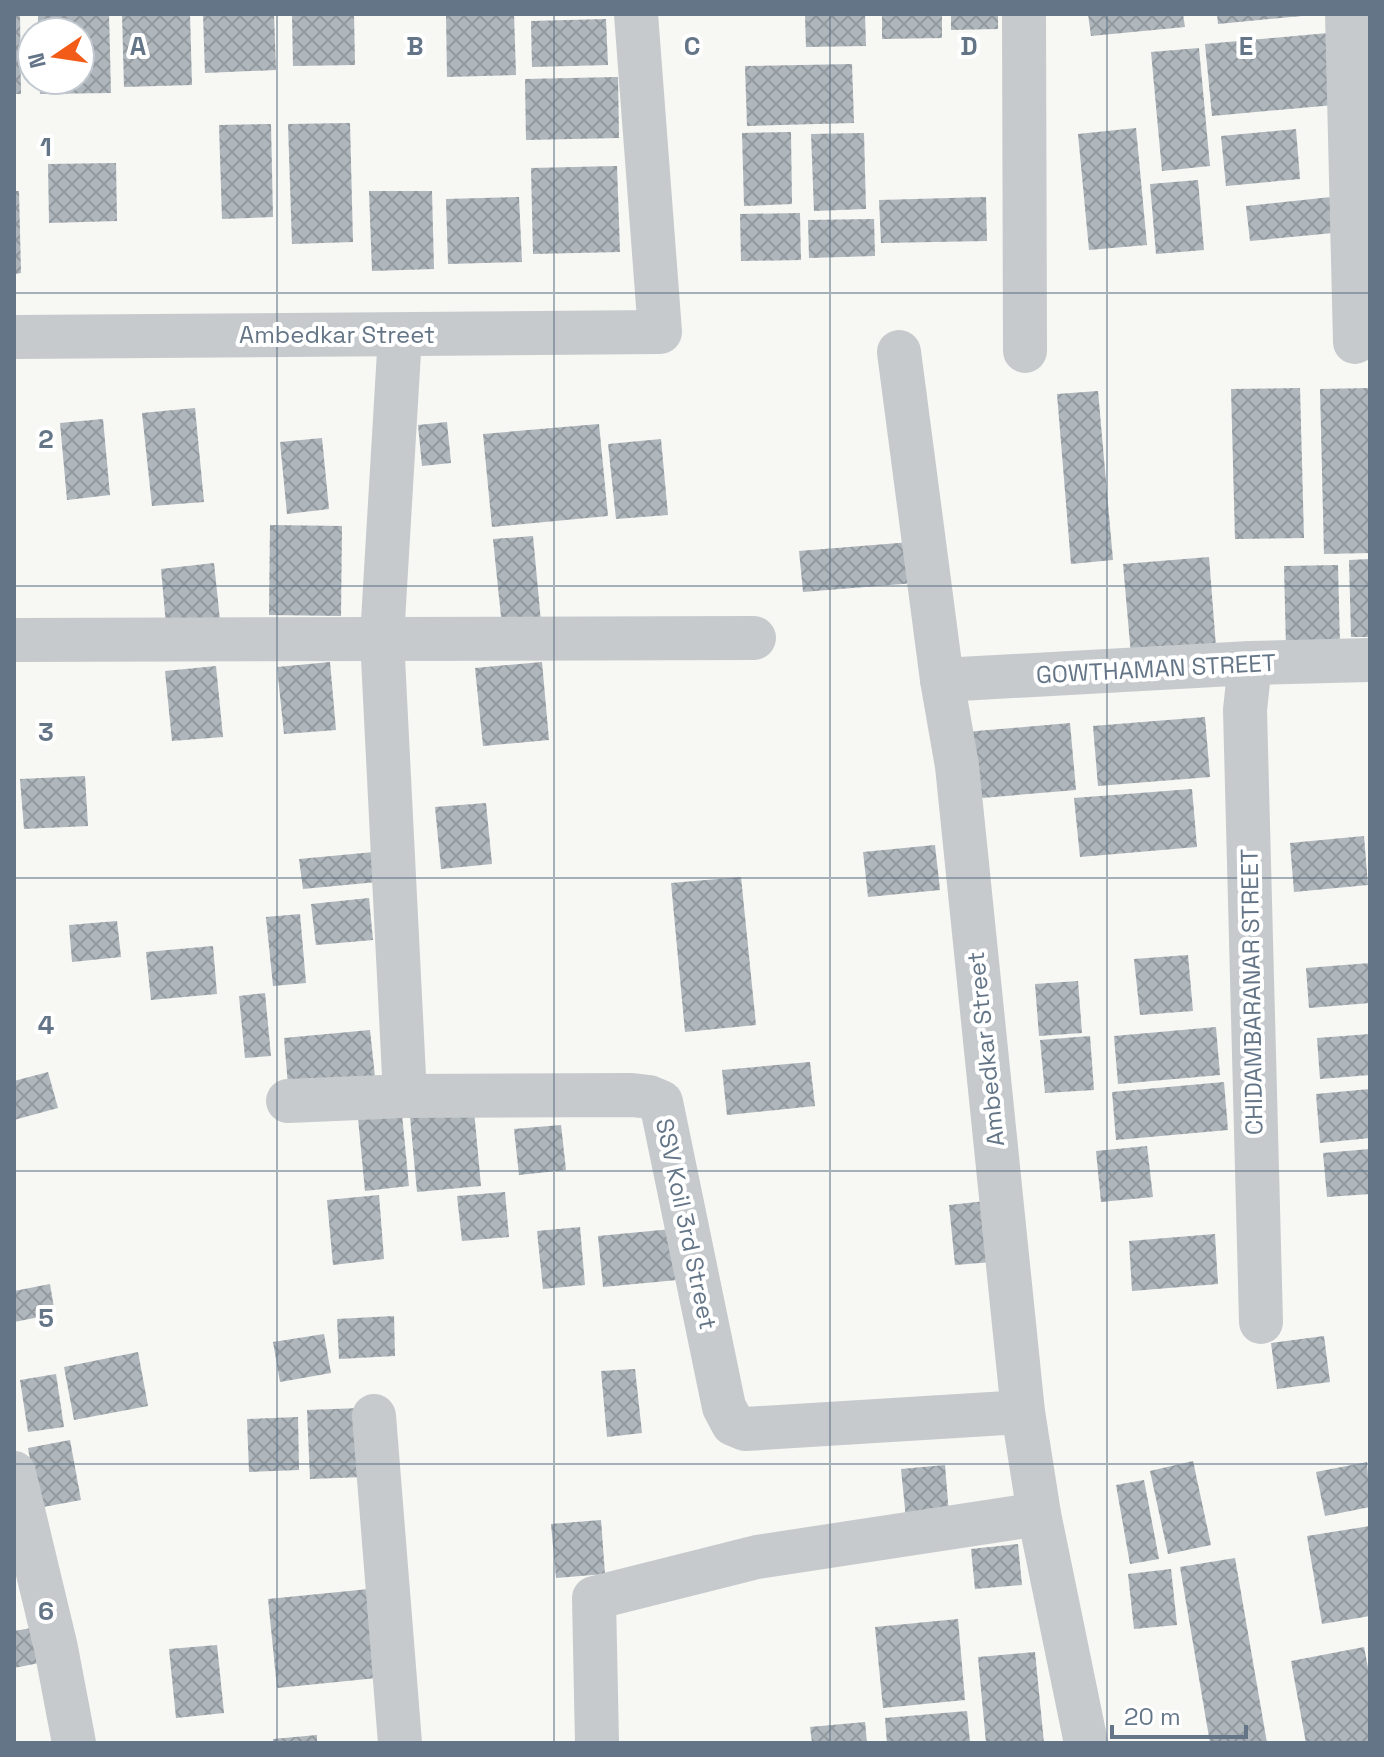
<svg xmlns="http://www.w3.org/2000/svg" width="1384" height="1757" viewBox="0 0 1384 1757" font-family="'Space Grotesk',sans-serif">
	<style>
		.building { fill: url(#building-cross-hatch) }
		.lines { fill: none; stroke-linecap: round; stroke-linejoin: round }
		.street { stroke: #c6cacd; stroke-width: 44 }
		.grid { fill: none; stroke: #637587; stroke-width: 2; stroke-opacity: 0.55 }
		.labels { text-anchor: middle; stroke-width: 8; stroke-linejoin: round; paint-order: stroke }
		.street-label { font-size: 24px; fill: #637587; stroke: #fff }
		.grid-label { font-size: 26px; text-anchor: middle; font-weight: bold; fill: #637587; stroke: #fff; stroke-width: 8; stroke-linejoin: round; paint-order: stroke }
	</style>
	<defs>
		<pattern id="building-cross-hatch" width="8" height="8" patternUnits="userSpaceOnUse" patternTransform="scale(2)"><rect width="8" height="8" fill="#afb7bd"/><path d="M0 0l8 8M0 8l8-8" fill="none" stroke="#92999f"/></pattern>
	</defs>
	<rect width="100%" height="100%" fill="#f7f7f3"/>
	<g class="building">
		<polygon points="14,14 20,14 21,94 14,94"/>
		<polygon points="38,14 109,14 111,93 40,94 39,80 80,80 80,32 38,32"/>
		<polygon points="122,14 190,14 192,85 124,87"/>
		<polygon points="203,14 274,14 276,70 205,73"/>
		<polygon points="292,14 354,14 355,65 293,66"/>
		<polygon points="446,14 514,14 516,75 447,77"/>
		<polygon points="805,14 865,14 866,46 806,47"/>
		<polygon points="882,14 942,14 942,38 882,39"/>
		<polygon points="951,14 998,14 998,29 951,30"/>
		<polygon points="1088,14 1183,14 1185,27 1091,36"/>
		<polygon points="1217,14 1302,14 1302,16 1218,24"/>
		<polygon points="606,19 608,65 532,67 531,21"/>
		<polygon points="1328,33 1334,105 1212,116 1205,44"/>
		<polygon points="1199,48 1210,166 1162,171 1151,52"/>
		<polygon points="852,64 854,123 747,126 745,66"/>
		<polygon points="618,77 619,138 526,140 525,79"/>
		<polygon points="350,123 353,242 292,244 288,124"/>
		<polygon points="271,124 273,217 222,219 219,125"/>
		<polygon points="1136,128 1147,245 1089,250 1078,134"/>
		<polygon points="1296,129 1300,179 1226,186 1221,136"/>
		<polygon points="791,132 792,204 744,206 742,133"/>
		<polygon points="864,133 866,209 814,211 811,134"/>
		<polygon points="116,163 117,221 49,223 48,164"/>
		<polygon points="617,166 620,252 533,254 531,168"/>
		<polygon points="1198,180 1204,250 1156,254 1150,184"/>
		<polygon points="14,191 19,191 21,273 14,274"/>
		<polygon points="369,191 432,191 434,269 372,271"/>
		<polygon points="519,197 522,262 448,264 446,199"/>
		<polygon points="986,197 987,241 881,243 879,200"/>
		<polygon points="1331,197 1333,233 1250,241 1246,206"/>
		<polygon points="800,213 801,260 741,261 740,214"/>
		<polygon points="874,219 875,256 809,258 808,220"/>
		<polygon points="1300,388 1304,538 1235,539 1231,389"/>
		<polygon points="1370,388 1370,553 1324,554 1320,389"/>
		<polygon points="1098,391 1113,560 1071,564 1057,394"/>
		<polygon points="195,408 204,502 152,506 142,413"/>
		<polygon points="103,419 110,495 67,500 60,423"/>
		<polygon points="447,422 451,463 422,466 418,425"/>
		<polygon points="599,424 608,516 492,527 483,434"/>
		<polygon points="322,438 329,509 287,514 280,442"/>
		<polygon points="661,439 668,515 616,519 608,444"/>
		<polygon points="270,525 342,526 341,616 269,615"/>
		<polygon points="533,536 541,622 502,626 493,539"/>
		<polygon points="911,542 915,583 803,592 799,551"/>
		<polygon points="1209,557 1216,647 1131,655 1123,564"/>
		<polygon points="1370,559 1370,637 1351,637 1349,560"/>
		<polygon points="214,563 220,620 166,625 161,569"/>
		<polygon points="1338,565 1340,646 1286,648 1284,566"/>
		<polygon points="330,662 336,730 284,734 277,667"/>
		<polygon points="542,662 549,740 483,746 475,668"/>
		<polygon points="216,666 223,737 172,741 165,671"/>
		<polygon points="1205,717 1210,777 1098,786 1093,726"/>
		<polygon points="1070,723 1076,790 970,799 965,732"/>
		<polygon points="85,776 88,826 24,829 20,779"/>
		<polygon points="1192,789 1197,847 1080,857 1074,798"/>
		<polygon points="486,803 492,864 441,869 435,807"/>
		<polygon points="1364,836 1368,885 1294,892 1290,843"/>
		<polygon points="935,845 940,890 868,897 863,852"/>
		<polygon points="374,852 377,882 303,889 299,859"/>
		<polygon points="741,877 756,1025 685,1032 671,883"/>
		<polygon points="369,898 373,940 316,945 311,904"/>
		<polygon points="300,914 306,983 273,986 266,917"/>
		<polygon points="117,921 121,957 72,962 69,925"/>
		<polygon points="213,946 217,994 151,1000 146,952"/>
		<polygon points="1188,955 1193,1011 1140,1015 1134,959"/>
		<polygon points="1370,963 1370,1003 1309,1008 1306,968"/>
		<polygon points="1078,981 1082,1033 1039,1036 1035,984"/>
		<polygon points="265,993 271,1056 245,1058 239,996"/>
		<polygon points="1216,1027 1220,1075 1118,1084 1114,1036"/>
		<polygon points="370,1030 375,1077 288,1085 284,1038"/>
		<polygon points="1370,1034 1370,1075 1320,1079 1317,1038"/>
		<polygon points="1090,1036 1094,1090 1045,1093 1040,1040"/>
		<polygon points="810,1062 815,1106 727,1115 722,1070"/>
		<polygon points="48,1072 58,1108 14,1120 14,1081"/>
		<polygon points="1224,1082 1228,1130 1116,1140 1112,1092"/>
		<polygon points="1370,1089 1370,1138 1320,1143 1316,1094"/>
		<polygon points="473,1100 481,1186 417,1192 409,1106"/>
		<polygon points="401,1104 409,1186 365,1191 357,1108"/>
		<polygon points="561,1125 566,1170 519,1175 514,1129"/>
		<polygon points="1147,1146 1153,1197 1101,1202 1096,1151"/>
		<polygon points="1370,1149 1370,1194 1327,1197 1323,1153"/>
		<polygon points="505,1192 509,1237 462,1241 457,1196"/>
		<polygon points="379,1195 384,1259 333,1265 327,1200"/>
		<polygon points="986,1201 992,1262 955,1265 949,1205"/>
		<polygon points="580,1227 585,1285 543,1289 537,1231"/>
		<polygon points="672,1229 677,1280 603,1287 598,1236"/>
		<polygon points="1215,1234 1218,1284 1132,1291 1129,1241"/>
		<polygon points="50,1284 55,1314 14,1322 14,1291"/>
		<polygon points="394,1316 395,1356 339,1359 337,1319"/>
		<polygon points="324,1334 331,1373 280,1382 273,1342"/>
		<polygon points="1324,1336 1330,1382 1277,1389 1271,1343"/>
		<polygon points="138,1352 148,1406 74,1420 64,1367"/>
		<polygon points="635,1369 642,1433 607,1437 601,1371"/>
		<polygon points="56,1374 64,1427 28,1432 20,1380"/>
		<polygon points="361,1408 364,1477 310,1479 307,1410"/>
		<polygon points="298,1417 299,1470 249,1472 247,1419"/>
		<polygon points="70,1440 81,1500 38,1508 28,1448"/>
		<polygon points="1193,1461 1211,1545 1168,1554 1150,1471"/>
		<polygon points="1367,1462 1370,1507 1325,1516 1316,1472"/>
		<polygon points="945,1465 949,1515 906,1519 901,1469"/>
		<polygon points="1144,1480 1159,1559 1130,1564 1116,1485"/>
		<polygon points="601,1520 605,1574 556,1578 551,1524"/>
		<polygon points="1370,1526 1370,1616 1322,1624 1307,1536"/>
		<polygon points="1018,1544 1022,1585 975,1589 971,1549"/>
		<polygon points="1235,1558 1267,1743 1210,1743 1180,1567"/>
		<polygon points="1171,1569 1177,1625 1134,1629 1128,1574"/>
		<polygon points="369,1589 377,1678 277,1688 268,1599"/>
		<polygon points="958,1619 965,1700 883,1708 875,1627"/>
		<polygon points="37,1627 44,1662 14,1668 14,1631"/>
		<polygon points="217,1645 224,1713 176,1718 169,1649"/>
		<polygon points="1364,1647 1370,1678 1370,1743 1306,1743 1291,1661"/>
		<polygon points="1035,1652 1044,1743 986,1743 978,1657"/>
		<polygon points="967,1711 970,1743 887,1743 885,1718"/>
		<polygon points="865,1722 867,1743 812,1743 810,1727"/>
		<polygon points="317,1735 317,1743 273,1743 273,1739"/>
	</g>
	<g class="lines">
		<g class="street">
			<polyline points="1024,14 1025,351"/>
			<polyline points="1347,14 1355,342"/>
			<polyline points="400,335 382,638 405,1096"/>
			<polyline points="14,337 660,332 636,14"/>
			<polyline points="899,352 942,680 957,766 1023,1412 1039,1514 1086,1743"/>
			<polyline points="14,640 754,638"/>
			<polyline points="1250,663 1245,710 1261,1322"/>
			<polyline points="942,680 1250,663 1370,660"/>
			<polyline points="288,1101 405,1096 632,1095 649,1097 661,1102 724,1407 733,1424 745,1429 1023,1412"/>
			<polyline points="374,1416 400,1743"/>
			<polyline points="14,1473 56,1648 74,1743"/>
			<polyline points="597,1743 594,1598 757,1557 1039,1514"/>
		</g>
	</g>
	<path class="grid" d="M 277,14 L 277,1743M 554,14 L 554,1743M 830,14 L 830,1743M 1107,14 L 1107,1743M 14,293 L 1370,293M 14,586 L 1370,586M 14,878 L 1370,878M 14,1171 L 1370,1171M 14,1464 L 1370,1464"/>
	<g class="labels">
		<g class="street-label">
			<text x="337" y="343">Ambedkar Street</text>
			<text transform="translate(1156 669) rotate(-3)" y="8">GOWTHAMAN STREET</text>
			<text transform="translate(1252 992) rotate(-91)" y="8">CHIDAMBARANAR STREET</text>
			<text transform="translate(986 1049) rotate(-96)" y="8">Ambedkar Street</text>
			<text transform="translate(686 1224) rotate(78)" y="8">SSV Koil 3rd Street</text>
		</g>
	</g>
	<g class="grid-label">
		<text x="138" y="55">A</text>
		<text x="415" y="55">B</text>
		<text x="692" y="55">C</text>
		<text x="969" y="55">D</text>
		<text x="1246" y="55">E</text>
		<text x="46" y="156">1</text>
		<text x="46" y="448">2</text>
		<text x="46" y="741">3</text>
		<text x="46" y="1034">4</text>
		<text x="46" y="1327">5</text>
		<text x="46" y="1620">6</text>
	</g>
	<rect width="1384" height="1757" fill="none" stroke="#637587" stroke-width="32"/>
	<g transform="translate(56 56) rotate(257)"><circle r="38" fill="#ffffff" stroke="#c1c8cf" stroke-width="2"/>
	<path d="M0-6L14 30L0 20L-14 30Z" fill="#f35b18"/>
	<text y="-12" font-size="22" font-weight="bold" text-anchor="middle" fill="#637587">N</text>
	</g>
	<path d="M1112 1725v12h134v-12" fill="none" stroke="#637587" stroke-width="4"/>
	<text x="1124" y="1725" font-size="24" fill="#637587" stroke="#ffffff" stroke-width="6" paint-order="stroke">20 m</text>
</svg>
